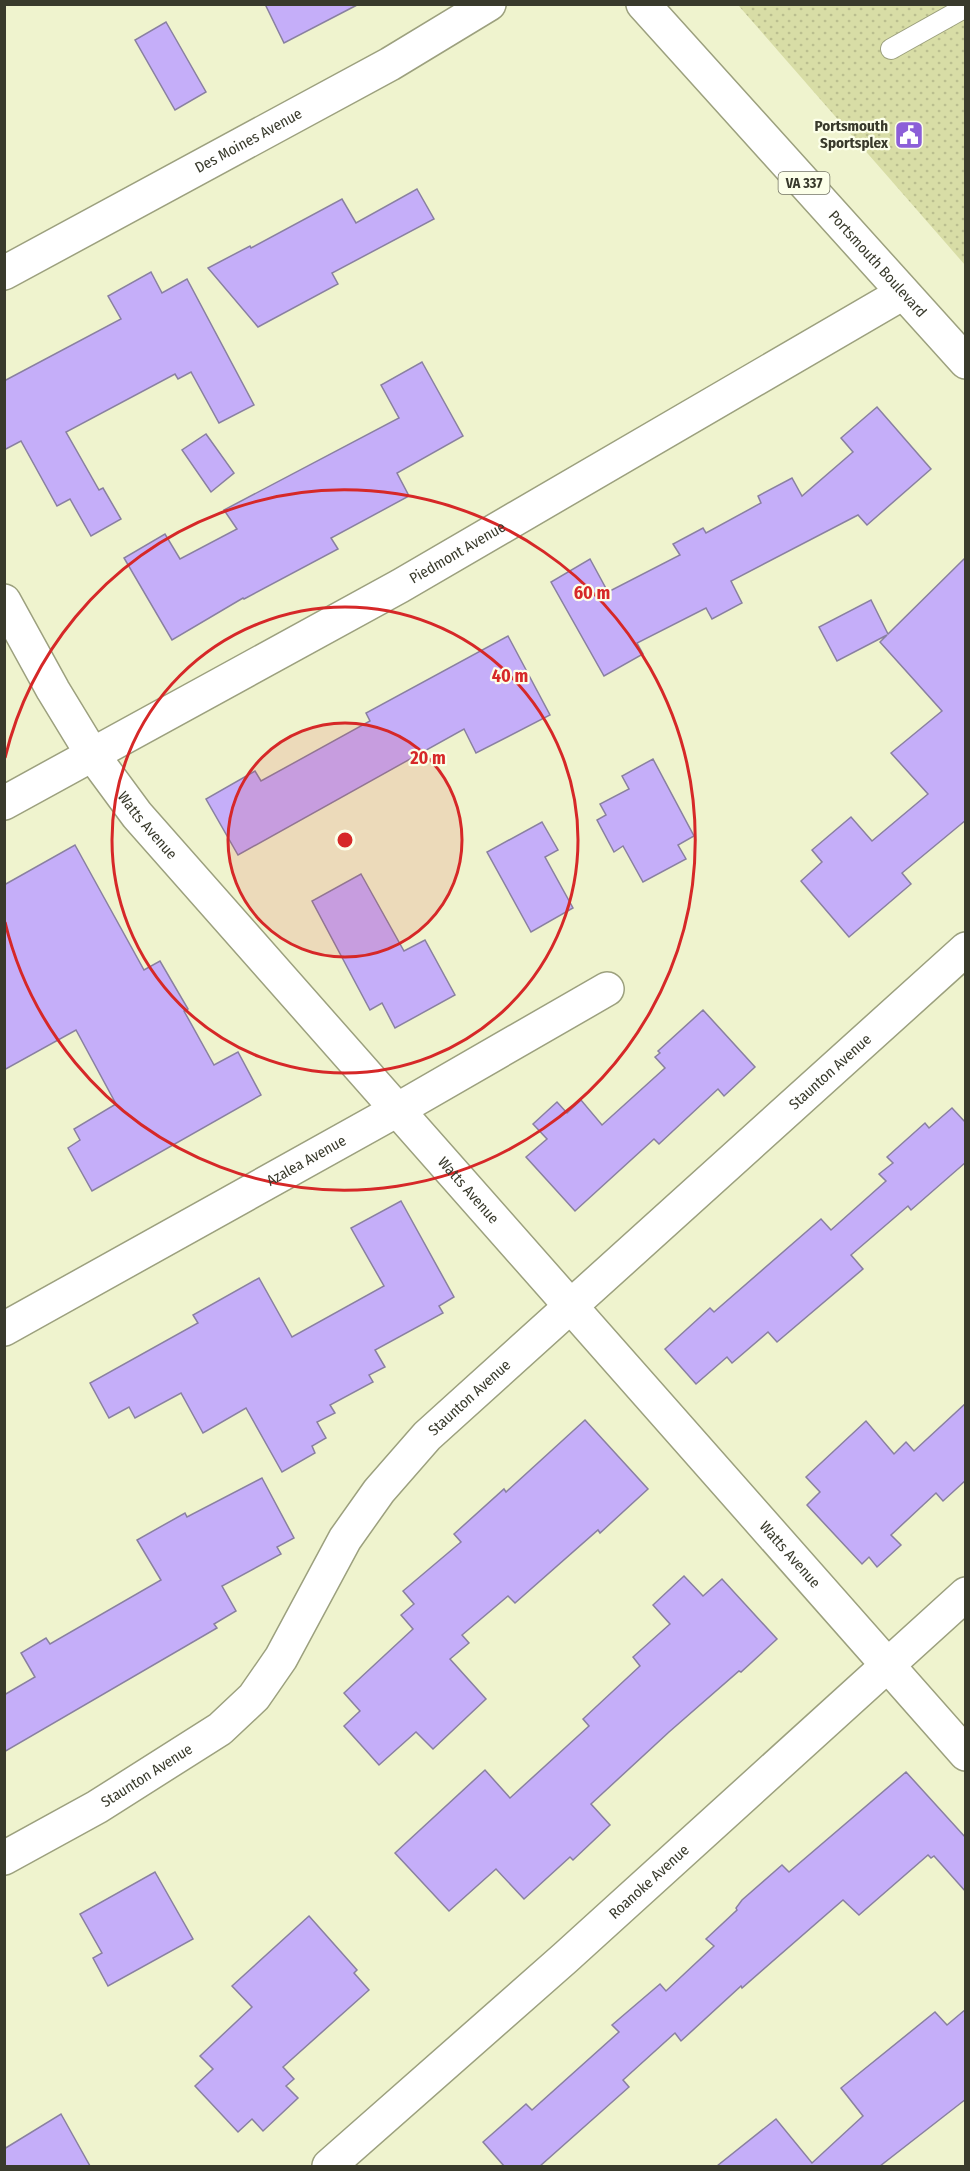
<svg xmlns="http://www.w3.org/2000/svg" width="970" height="2171" viewBox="0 0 970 2171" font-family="'Fira Sans Condensed',sans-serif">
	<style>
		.grass { fill: url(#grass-dots) }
		.building { fill: #c5aef9; stroke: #8980a0; stroke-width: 1.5 }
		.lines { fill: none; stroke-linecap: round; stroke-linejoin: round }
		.service-casing { stroke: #9ca07e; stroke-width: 22 }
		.minor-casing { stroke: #9ca07e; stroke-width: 36 }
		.tertiary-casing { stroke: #9ca07e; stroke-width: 36 }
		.primary-casing { stroke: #9ca07e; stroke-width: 36 }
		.service { stroke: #fff; stroke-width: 20 }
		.minor { stroke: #fff; stroke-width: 33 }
		.tertiary { stroke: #fff; stroke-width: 33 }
		.primary { stroke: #fff; stroke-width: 33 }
		.ring { fill: none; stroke: #d62828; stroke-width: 3 }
		.labels { text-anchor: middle; stroke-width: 4.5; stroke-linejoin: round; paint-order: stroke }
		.shield { fill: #fcffe9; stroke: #747565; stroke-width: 1.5 }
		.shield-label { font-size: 14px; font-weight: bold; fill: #393a2c }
		.poi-label { font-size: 15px; font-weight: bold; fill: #393a2c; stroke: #fcffe9; text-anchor: end }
		.street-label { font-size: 15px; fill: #393a2c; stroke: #fcffe9 }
		.centre { fill: #d62828; stroke: #fcffe9; stroke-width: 3 }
		.ring-label { font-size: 18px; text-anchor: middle; font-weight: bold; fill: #d62828; stroke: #fcffe9; stroke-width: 4.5; stroke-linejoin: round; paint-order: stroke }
	</style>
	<defs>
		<pattern id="grass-dots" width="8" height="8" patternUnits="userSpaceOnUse" patternTransform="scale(1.5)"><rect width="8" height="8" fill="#d8dda6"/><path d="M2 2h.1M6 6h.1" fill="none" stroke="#babe8f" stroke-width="1.8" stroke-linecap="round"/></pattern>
	</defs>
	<rect width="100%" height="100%" fill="#eff3ce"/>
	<polygon class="grass" points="738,5 965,5 965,265"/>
	<g class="building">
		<polygon points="265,4 359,4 284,43"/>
		<polygon points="166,22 206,92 175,110 135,40"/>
		<polygon points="417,189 434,219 332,273 338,284 258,327 208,268 250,246 251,248 342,199 356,223"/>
		<polygon points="151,272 162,293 187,279 254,405 219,423 191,372 178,379 175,374 66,432 99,490 103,488 121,519 91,536 70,499 57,506 21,441 4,450 4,381 121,319 108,296"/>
		<polygon points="422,362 463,436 397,473 409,496 331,538 338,549 244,599 243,598 172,640 124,558 165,534 180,559 237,529 224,510 399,418 381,385"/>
		<polygon points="877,407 931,469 867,525 858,515 731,581 742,603 712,619 706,608 637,643 643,654 604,676 551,582 590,559 608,592 680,555 673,544 703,528 706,533 761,503 758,496 792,478 802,496 853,452 841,438"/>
		<polygon points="206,434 234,473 211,492 182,450"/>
		<polygon points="966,557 966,820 902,873 911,884 849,937 801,881 822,862 812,850 851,817 872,841 928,794 891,753 942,711 880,642 887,635 837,661 819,627 871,600 888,634"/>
		<polygon points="508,636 550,715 476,753 464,729 238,855 206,799 255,771 261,781 370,721 366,713"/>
		<polygon points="653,759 694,836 678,845 686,859 643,882 623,846 614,852 597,820 606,815 600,804 629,789 622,776"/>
		<polygon points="542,822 558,850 545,857 573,908 531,932 487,852"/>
		<polygon points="75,845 144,970 160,961 188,1009 184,1011 214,1065 238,1052 261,1095 92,1191 68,1148 80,1140 74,1129 116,1104 76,1030 4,1070 4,885"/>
		<polygon points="361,874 404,951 425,940 455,995 395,1028 382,1003 370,1010 312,901"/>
		<polygon points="703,1010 755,1067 724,1096 718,1089 659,1144 654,1139 575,1211 526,1157 547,1139 533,1124 557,1102 567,1113 581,1100 602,1125 665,1068 655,1057 660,1053 658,1051"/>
		<polygon points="952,1108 966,1123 966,1162 911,1210 908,1206 851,1255 863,1269 777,1342 768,1332 732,1363 727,1357 696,1384 665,1349 710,1308 714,1312 821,1219 831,1230 886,1181 879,1174 893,1163 887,1157 925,1123 929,1128"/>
		<polygon points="401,1201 454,1297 439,1306 443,1313 375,1350 385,1367 369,1375 373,1382 330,1405 335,1413 317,1422 326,1438 312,1446 315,1453 282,1472 246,1408 203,1433 181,1393 135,1418 129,1407 109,1418 90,1383 198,1323 193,1315 259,1278 292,1337 384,1286 351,1228"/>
		<polygon points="966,1403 966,1480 943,1501 936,1493 891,1535 901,1545 877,1567 869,1557 862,1564 807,1505 820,1492 806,1477 866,1421 894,1454 906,1442 914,1451"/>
		<polygon points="585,1420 648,1489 600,1533 598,1530 515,1603 508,1596 462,1635 469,1643 450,1659 486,1699 433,1749 416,1732 379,1765 344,1726 360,1711 344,1693 413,1629 401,1615 414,1604 403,1591 461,1542 454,1534 504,1489 506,1492"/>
		<polygon points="262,1478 294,1538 277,1547 281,1554 222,1586 236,1611 214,1624 217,1628 4,1752 4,1695 35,1677 21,1653 46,1638 50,1644 161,1580 137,1540 185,1513 187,1517"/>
		<polygon points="684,1576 703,1596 722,1579 777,1639 741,1672 739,1671 669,1732 591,1804 610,1825 573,1860 570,1857 524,1899 496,1869 449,1911 395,1853 485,1770 510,1798 589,1726 583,1719 640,1666 633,1657 670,1624 653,1605"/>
		<polygon points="906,1772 966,1838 966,1892 934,1856 931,1858 928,1855 859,1915 843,1900 742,1988 741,1986 681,2041 675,2033 623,2080 629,2087 540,2166 504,2166 483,2142 526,2104 532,2110 619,2032 612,2025 660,1984 666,1991 714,1946 706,1939 737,1910 736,1908 742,1900 782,1865 789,1872"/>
		<polygon points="155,1872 193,1939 108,1986 93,1958 102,1953 80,1914"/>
		<polygon points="309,1916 357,1970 354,1973 369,1990 283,2067 294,2079 286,2086 298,2098 263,2131 252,2119 238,2132 195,2086 213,2069 200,2056 252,2007 232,1986"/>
		<polygon points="966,2009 966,2099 880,2166 717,2166 776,2119 812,2163 863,2116 841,2088 935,2012 947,2025"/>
		<polygon points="61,2114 90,2166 4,2166 4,2149"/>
	</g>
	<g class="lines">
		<g class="service-casing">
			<polyline id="service" points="891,49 966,7"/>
		</g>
		<g class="minor-casing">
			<g id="minor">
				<path id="s1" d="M 4,601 L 53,690 L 92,754 L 137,815 L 966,1754"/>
				<path id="s2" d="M 4,803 L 400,586 L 903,293"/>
				<path id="s3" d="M 4,1329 L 397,1110 L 607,989"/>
				<path id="s4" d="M 4,1858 L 97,1807 L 220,1729 L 254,1697 L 281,1658 L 345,1539 L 379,1491 L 427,1436 L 966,949"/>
				<path id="s5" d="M 329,2166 L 565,1958 L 966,1594"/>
			</g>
		</g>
		<g class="tertiary-casing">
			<g id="tertiary">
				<path id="s6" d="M 4,273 L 390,64 L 489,4"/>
			</g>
		</g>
		<g class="primary-casing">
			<g id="primary">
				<path id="s7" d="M 643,4 L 966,362"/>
			</g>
		</g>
		<use href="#service" class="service"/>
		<use href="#minor" class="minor"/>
		<use href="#tertiary" class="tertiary"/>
		<use href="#primary" class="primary"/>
	</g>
	<circle cx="345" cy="840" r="117" fill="#d62828" fill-opacity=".12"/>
	<g class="ring">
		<circle cx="345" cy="840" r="117"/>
		<circle cx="345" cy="840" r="233"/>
		<path d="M5 758A350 350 0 1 1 5 922"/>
	</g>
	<defs>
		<g id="civic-square" transform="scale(1.5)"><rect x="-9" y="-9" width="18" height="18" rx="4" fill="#8c5fd8" stroke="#fcffe9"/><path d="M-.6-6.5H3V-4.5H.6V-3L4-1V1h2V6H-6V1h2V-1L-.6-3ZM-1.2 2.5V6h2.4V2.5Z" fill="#fff"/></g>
	</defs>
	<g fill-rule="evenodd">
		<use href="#civic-square" x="909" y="135"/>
	</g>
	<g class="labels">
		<rect class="shield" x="778.5" y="172" width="51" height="22" rx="4.5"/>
		<g class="shield-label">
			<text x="804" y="188">VA 337</text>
		</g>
		<g class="poi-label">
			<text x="888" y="131">Portsmouth<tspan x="888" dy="17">Sportsplex</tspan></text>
		</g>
		<g class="street-label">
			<text dy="5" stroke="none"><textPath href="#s6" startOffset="278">Des Moines Avenue</textPath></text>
			<text dy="5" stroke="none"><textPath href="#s7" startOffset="350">Portsmouth Boulevard</textPath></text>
			<text dy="5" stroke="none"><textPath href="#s2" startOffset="518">Piedmont Avenue</textPath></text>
			<text dy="5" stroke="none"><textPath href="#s1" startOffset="267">Watts Avenue</textPath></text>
			<text dy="5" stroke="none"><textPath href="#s4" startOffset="1156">Staunton Avenue</textPath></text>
			<text dy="5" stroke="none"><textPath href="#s3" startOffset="346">Azalea Avenue</textPath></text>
			<text dy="5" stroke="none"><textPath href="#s1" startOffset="753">Watts Avenue</textPath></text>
			<text dy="5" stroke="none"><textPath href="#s4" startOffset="670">Staunton Avenue</textPath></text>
			<text dy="5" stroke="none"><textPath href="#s1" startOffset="1239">Watts Avenue</textPath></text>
			<text dy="5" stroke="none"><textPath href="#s4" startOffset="165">Staunton Avenue</textPath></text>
			<text dy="5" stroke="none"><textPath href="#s5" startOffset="428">Roanoke Avenue</textPath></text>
		</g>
	</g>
	<circle cx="345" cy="840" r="9" class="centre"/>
	<g class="ring-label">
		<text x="592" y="599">60 m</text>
		<text x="510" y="682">40 m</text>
		<text x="428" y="764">20 m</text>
	</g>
	<rect width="970" height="2171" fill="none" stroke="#393a2c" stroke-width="12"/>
</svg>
